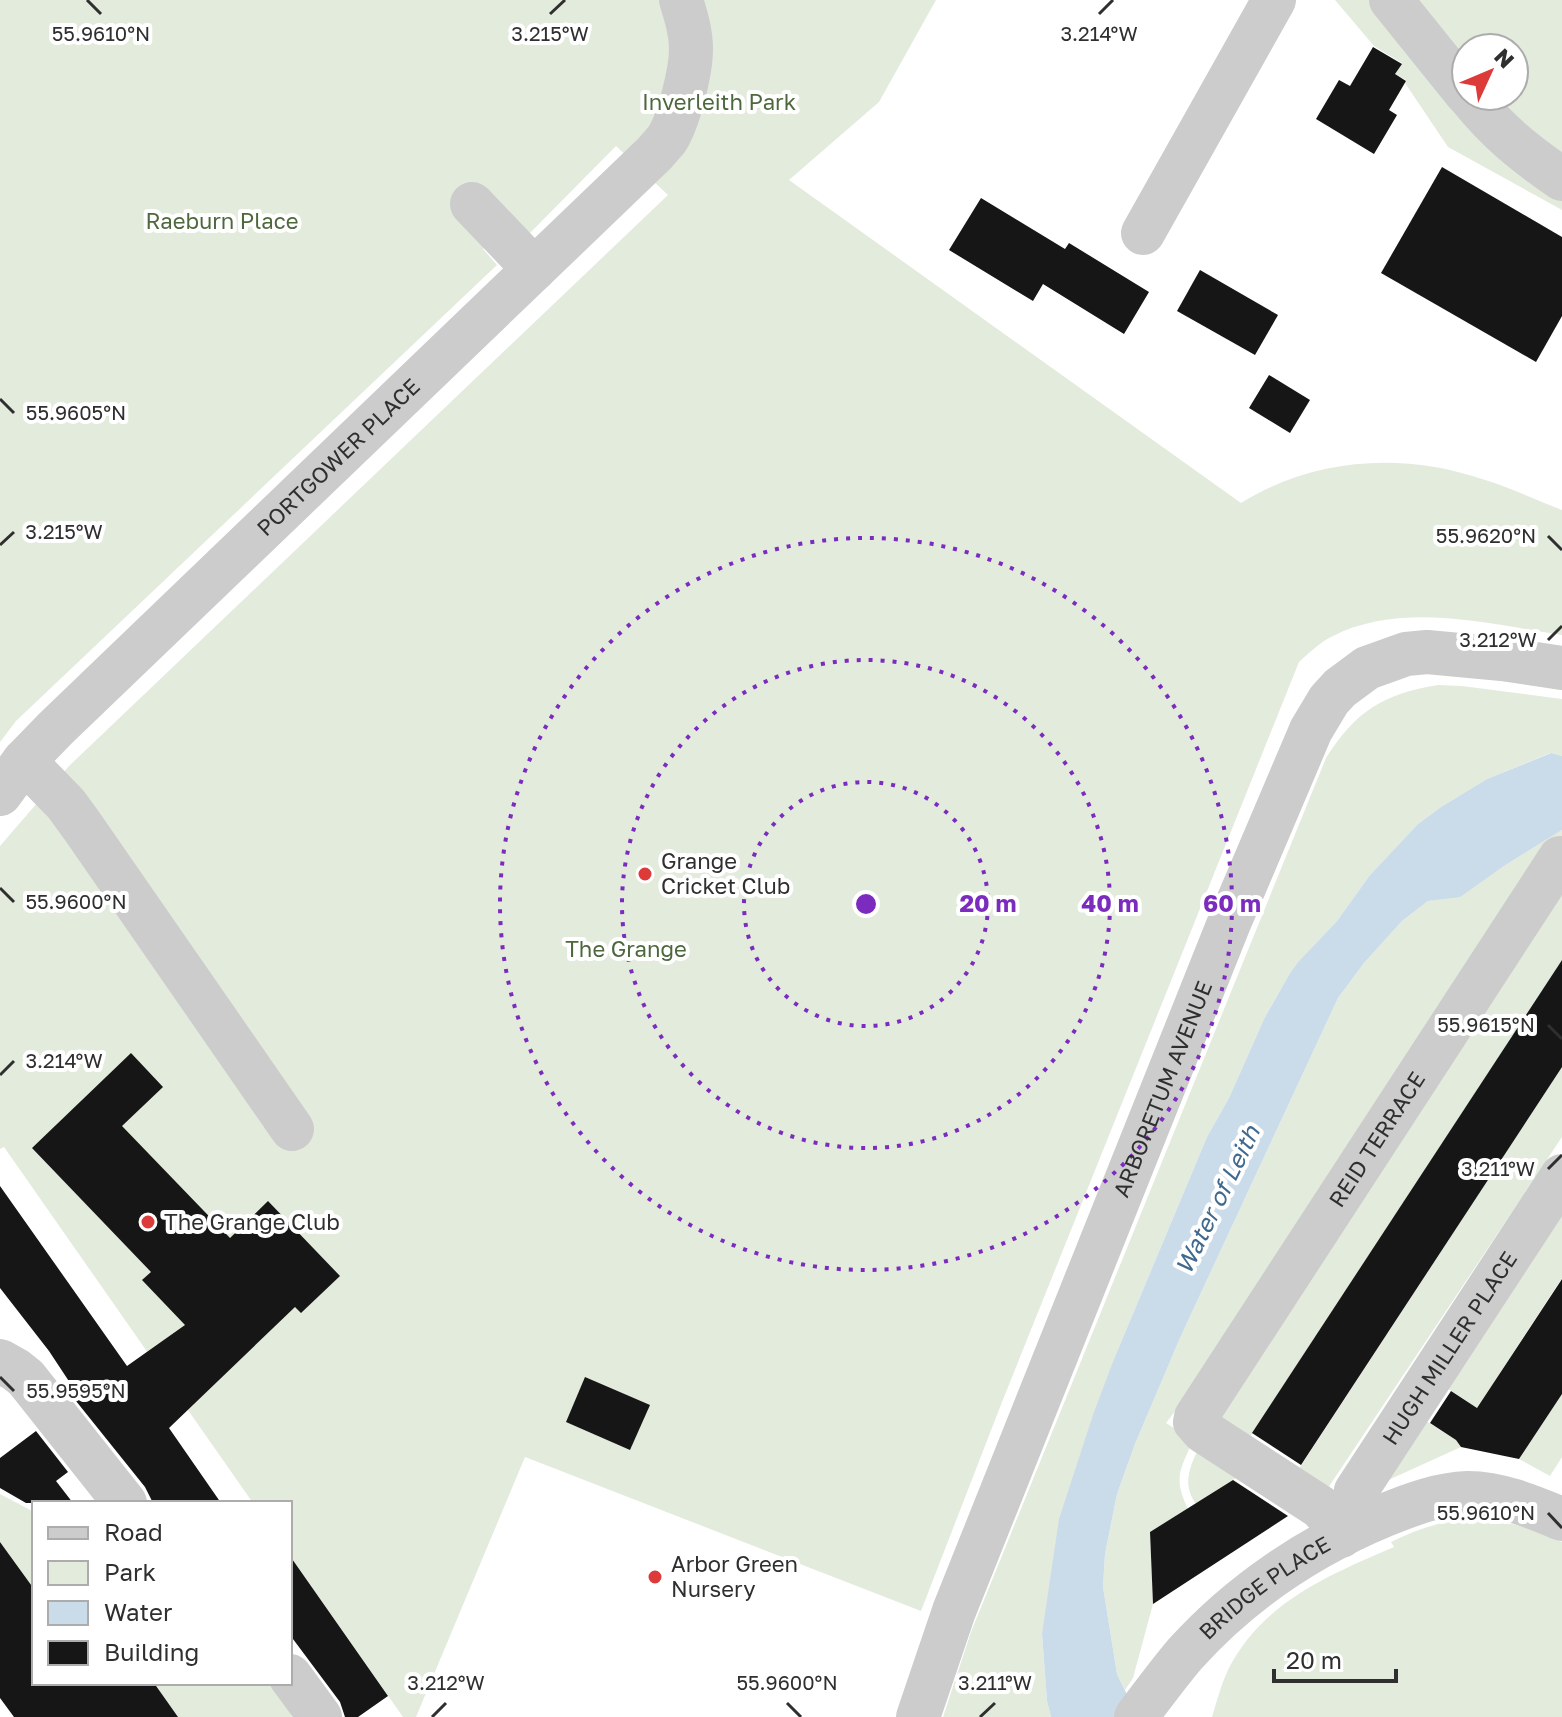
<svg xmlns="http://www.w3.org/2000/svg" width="1562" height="1717" viewBox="0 0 1562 1717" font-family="'Golos Text',sans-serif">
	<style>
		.green { fill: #e3ebdd; fill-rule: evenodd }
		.water { fill: #cadbea }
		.building { fill: #161616 }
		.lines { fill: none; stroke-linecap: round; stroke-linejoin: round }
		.minor { stroke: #ccc; stroke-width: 44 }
		.ticks { fill: none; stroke: #2f2f2f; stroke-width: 3 }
		.ring { fill: none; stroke: #7b2cbf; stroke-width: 4; stroke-dasharray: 4 8 }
		.poi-dot { fill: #dc3b3a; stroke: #fff; stroke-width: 3 }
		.labels { text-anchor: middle; stroke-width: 8; stroke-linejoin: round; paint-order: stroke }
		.park-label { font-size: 22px; fill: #4e683e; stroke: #fff }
		.street-label { font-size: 22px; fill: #2f2f2f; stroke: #fff }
		.poi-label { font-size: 22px; fill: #2f2f2f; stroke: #fff; text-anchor: start }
		.water-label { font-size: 24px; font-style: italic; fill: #40698d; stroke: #fff }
		.ticks-label { font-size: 20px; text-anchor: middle; fill: #2f2f2f; stroke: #fff; stroke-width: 8; stroke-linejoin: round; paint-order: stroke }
		.centre { fill: #7b2cbf; stroke: #fff; stroke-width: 4 }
		.ring-label { font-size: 24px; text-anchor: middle; font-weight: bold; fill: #7b2cbf; stroke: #fff; stroke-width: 8; stroke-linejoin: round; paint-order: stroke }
	</style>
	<rect width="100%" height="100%" fill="#fff"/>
	<g class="green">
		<path d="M 0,0 L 936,0 L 879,102 L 789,180 L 1241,503 C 1314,458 1401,452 1482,479 C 1509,487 1536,500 1562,510 L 1562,635 C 1488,624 1403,601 1333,636 C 1320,642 1309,653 1299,662 L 1002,1402 L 921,1611 L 525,1457 L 416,1717 L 403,1717 L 290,1556 L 290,1503 L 253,1503 L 4,1147 L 0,1149 L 0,846 L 69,766 L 668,195 L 616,146 L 529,234 L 514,219 L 483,249 L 497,265 L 16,721 L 0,742 Z"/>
		<path d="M 1335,0 L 1562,0 L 1562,210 L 1448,147 L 1405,83 L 1406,80 L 1395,74 L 1402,63 L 1374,46 ZM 1466,48 L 1514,48 L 1514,96 L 1466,96 Z"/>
		<path d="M 1438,685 L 1462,686 L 1562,699 L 1562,756 L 1550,753 L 1487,779 L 1441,807 L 1418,824 L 1370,875 L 1337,921 L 1298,962 L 1290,973 L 1264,1019 L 1229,1098 L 1207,1137 L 1114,1359 L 1042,1634 L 1047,1701 L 1051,1717 L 943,1717 L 971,1632 L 1326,758 C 1356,711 1383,694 1438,685 Z"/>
		<path d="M 1562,830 L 1562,840 L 1227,1344 L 1166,1423 L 1193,1440 C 1180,1471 1173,1477 1188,1509 L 1150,1532 L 1153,1604 L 1133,1678 L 1125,1690 L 1117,1674 L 1103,1587 L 1105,1554 L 1117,1494 L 1135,1444 L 1180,1338 L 1338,998 L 1364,963 L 1402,921 L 1428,901 L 1460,896 L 1504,866 Z"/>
		<polygon points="1562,890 1562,960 1244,1446 1215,1423"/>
		<polygon points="1562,1067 1562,1137 1324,1494 1293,1478"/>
		<polygon points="1562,1207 1562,1278 1477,1408 1444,1386"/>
		<polygon points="1562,1394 1562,1457 1550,1476 1519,1459"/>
		<polygon points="1423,1419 1456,1440 1461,1447 1384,1482"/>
		<path d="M 1200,1445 L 1245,1472 L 1196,1504 C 1181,1483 1191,1465 1200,1445 Z"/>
		<polygon points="0,1494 34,1512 34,1589 0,1542"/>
		<path d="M 1477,1518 C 1507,1522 1535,1528 1562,1542 L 1562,1717 L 1212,1717 C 1217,1701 1221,1685 1228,1670 C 1261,1603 1329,1575 1394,1547 L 1391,1542 C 1419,1528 1445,1520 1477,1518 Z"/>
		<polygon points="147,1683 276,1683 292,1717 178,1717 156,1686"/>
	</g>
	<polygon class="water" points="1551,753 1562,756 1562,830 1504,866 1460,897 1428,901 1402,921 1364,963 1338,998 1180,1338 1135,1444 1117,1494 1105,1554 1103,1587 1117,1674 1138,1717 1051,1717 1047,1701 1042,1634 1059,1519 1093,1415 1114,1359 1207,1137 1229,1098 1264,1019 1290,973 1298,962 1337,921 1370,875 1418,824 1441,807 1487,779"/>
	<g class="building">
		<polygon points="1373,47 1402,64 1395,74 1406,81 1389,110 1397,115 1374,154 1316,119 1339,80 1350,86"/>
		<polygon points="1442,167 1562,237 1562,316 1536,362 1381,273"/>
		<polygon points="981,198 1065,249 1069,243 1149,292 1124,334 1043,284 1033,301 949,250"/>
		<polygon points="1200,270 1278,315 1255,355 1177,311"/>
		<polygon points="1269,375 1310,400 1290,433 1249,408"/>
		<polygon points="1562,960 1562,1067 1301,1465 1252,1433"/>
		<polygon points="131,1053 163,1087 122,1126 230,1238 268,1201 340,1276 301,1313 295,1307 169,1428 221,1503 153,1503 145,1487 76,1401 80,1398 49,1351 0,1288 0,1186 127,1366 185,1325 142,1280 151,1272 32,1148"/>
		<polygon points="1562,1279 1562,1394 1519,1459 1461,1447 1456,1440 1430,1423 1451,1391 1477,1408"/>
		<polygon points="585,1377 650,1405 630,1450 566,1422"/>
		<polygon points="36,1431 68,1472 56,1481 73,1503 26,1503 0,1488 0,1458"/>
		<polygon points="1233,1480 1288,1516 1153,1604 1150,1532"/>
		<polygon points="0,1542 34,1589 34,1683 154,1683 178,1717 14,1717 0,1698"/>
		<polygon points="290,1556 388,1696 358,1717 345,1717 340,1702 290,1635"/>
	</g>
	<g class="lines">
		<g class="minor">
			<polyline points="1391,0 1466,93"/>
			<path d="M 1469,96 C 1498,132 1524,153 1562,179"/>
			<polyline points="472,204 534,269"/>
			<polyline points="1143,233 1274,0"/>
			<polyline points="24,761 66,804 82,826 292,1129"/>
			<path id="s1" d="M 0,794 L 24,761 L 55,729 L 655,153 C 659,148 663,144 667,139 C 679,120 691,71 691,49 C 691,32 686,16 681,0"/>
			<polyline points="0,1361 16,1370 26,1378 125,1503"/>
			<path id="s2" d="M 1370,1521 L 1356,1491 L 1562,1176"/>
			<path id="s3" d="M 1341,1536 L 1331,1519 L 1320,1507 L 1203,1431 L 1195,1422 L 1196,1417 L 1560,858"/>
			<polyline points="290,1676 320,1717"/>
			<path id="s4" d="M 918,1717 L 954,1611 L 1229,923 L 1311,730 L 1329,700 L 1340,688 L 1367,668 L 1406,654 L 1427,652 L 1502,659 L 1562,668"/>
			<path id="s5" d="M 1136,1717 C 1152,1696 1168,1674 1185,1654 C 1240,1593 1310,1546 1385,1515 C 1412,1504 1439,1494 1468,1493 C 1500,1493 1533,1507 1562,1519"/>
		</g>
	</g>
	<path class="ticks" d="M 87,0 L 101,14M 550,14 L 565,0M 1099,14 L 1113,0M 0,399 L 14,413M 1548,536 L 1562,550M 0,545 L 14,532M 1548,640 L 1562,626M 0,888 L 14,902M 1548,1025 L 1562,1039M 0,1075 L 14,1061M 1548,1169 L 1562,1155M 0,1377 L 14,1391M 1548,1513 L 1562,1528M 787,1703 L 801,1717M 432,1717 L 446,1703M 980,1717 L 995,1703"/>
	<g class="ring">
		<circle cx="866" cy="904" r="122"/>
		<circle cx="866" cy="904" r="244"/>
		<circle cx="866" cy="904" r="366"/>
	</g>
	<g class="poi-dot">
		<circle cx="645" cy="874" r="8"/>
		<circle cx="148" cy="1222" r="8"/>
		<circle cx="655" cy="1577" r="8"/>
	</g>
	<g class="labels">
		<g class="park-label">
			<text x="719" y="110">Inverleith Park</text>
			<text x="222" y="229">Raeburn Place</text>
			<text x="626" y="957">The Grange</text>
		</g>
		<g class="street-label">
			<text dy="8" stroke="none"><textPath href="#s1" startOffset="478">PORTGOWER PLACE</textPath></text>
			<text dy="8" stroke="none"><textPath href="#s4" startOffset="674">ARBORETUM AVENUE</textPath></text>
			<text dy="8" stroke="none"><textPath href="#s3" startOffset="524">REID TERRACE</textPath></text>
			<text dy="8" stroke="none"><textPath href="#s2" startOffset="204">HUGH MILLER PLACE</textPath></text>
			<text dy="8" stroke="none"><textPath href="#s5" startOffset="184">BRIDGE PLACE</textPath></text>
		</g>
		<g class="poi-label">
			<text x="661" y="869">Grange<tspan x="661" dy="25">Cricket Club</tspan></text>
			<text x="164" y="1230">The Grange Club</text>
			<text x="671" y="1572">Arbor Green<tspan x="671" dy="25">Nursery</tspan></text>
		</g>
		<g class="water-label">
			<text transform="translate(1218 1200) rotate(-64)" y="8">Water of Leith</text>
		</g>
	</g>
	<g class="ticks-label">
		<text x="550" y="41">3.215°W</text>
		<text x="1099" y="41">3.214°W</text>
		<text x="101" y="41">55.9610°N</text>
		<text x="76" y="420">55.9605°N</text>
		<text x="64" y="539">3.215°W</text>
		<text x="1486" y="543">55.9620°N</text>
		<text x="1498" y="647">3.212°W</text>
		<text x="76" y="909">55.9600°N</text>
		<text x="1486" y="1032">55.9615°N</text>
		<text x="64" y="1068">3.214°W</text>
		<text x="1498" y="1176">3.211°W</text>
		<text x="76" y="1398">55.9595°N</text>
		<text x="1486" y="1520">55.9610°N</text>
		<text x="787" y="1690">55.9600°N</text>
		<text x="446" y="1690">3.212°W</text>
		<text x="995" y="1690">3.211°W</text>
	</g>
	<circle cx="866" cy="904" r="12" class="centre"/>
	<g class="ring-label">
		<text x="988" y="912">20 m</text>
		<text x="1110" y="912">40 m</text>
		<text x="1232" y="912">60 m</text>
	</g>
	<rect x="32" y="1501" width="260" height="184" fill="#ffffff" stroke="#acacac" stroke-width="2"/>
	<rect x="48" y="1527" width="40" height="12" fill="#cccccc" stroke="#acacac" stroke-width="2"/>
	<text x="104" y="1541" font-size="24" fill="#2f2f2f">Road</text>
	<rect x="48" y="1561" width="40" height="24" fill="#e3ebdd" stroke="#acacac" stroke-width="2"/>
	<text x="104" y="1581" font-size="24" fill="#2f2f2f">Park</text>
	<rect x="48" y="1601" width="40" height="24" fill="#cadbea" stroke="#acacac" stroke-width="2"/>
	<text x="104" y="1621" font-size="24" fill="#2f2f2f">Water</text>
	<rect x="48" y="1641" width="40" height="24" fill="#161616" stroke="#acacac" stroke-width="2"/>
	<text x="104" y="1661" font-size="24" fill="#2f2f2f">Building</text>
	<g transform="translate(1490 72) rotate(46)"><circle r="38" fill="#ffffff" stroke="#acacac" stroke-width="2"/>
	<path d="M0-6L14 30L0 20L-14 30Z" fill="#dc3b3a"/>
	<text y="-12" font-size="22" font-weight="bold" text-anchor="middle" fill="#2f2f2f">N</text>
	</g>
	<path d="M1274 1669v12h122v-12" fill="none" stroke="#2f2f2f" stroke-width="4"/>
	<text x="1286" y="1669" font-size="24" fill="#2f2f2f" stroke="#ffffff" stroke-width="6" paint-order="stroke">20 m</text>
</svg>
